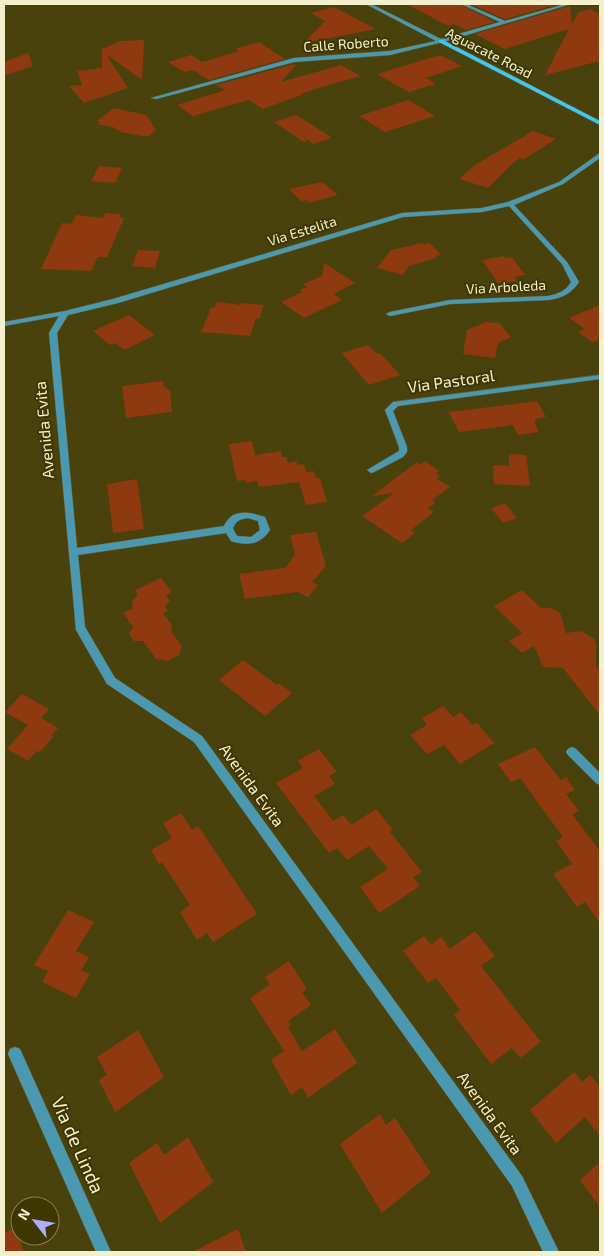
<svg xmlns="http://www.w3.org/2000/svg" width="604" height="1256" viewBox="0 0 604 1256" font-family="'Exo 2',sans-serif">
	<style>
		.building { fill: #8f3911 }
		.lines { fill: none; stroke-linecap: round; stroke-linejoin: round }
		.street-casing { stroke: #68612f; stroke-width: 1 }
		.secondary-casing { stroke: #68612f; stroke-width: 1 }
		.street { fill: #4b98b1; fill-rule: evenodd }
		.secondary { fill: #3ec8f0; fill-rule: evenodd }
		.labels { text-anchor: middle; stroke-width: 4; stroke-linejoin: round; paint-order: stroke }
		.far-street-label { font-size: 14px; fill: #f4f0ce; stroke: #3e3700 }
		.street-label { font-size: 16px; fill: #f4f0ce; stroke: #3e3700 }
		.near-street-label { font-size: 19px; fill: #f4f0ce; stroke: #3e3700 }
	</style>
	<rect width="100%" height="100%" fill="#49420c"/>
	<g class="building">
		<polygon points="407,4 459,4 495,22 466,30 454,24 448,26"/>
		<polygon points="470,4 559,4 505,19"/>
		<polygon points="570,6 572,24 578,13 590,9 600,14 600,61 545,75 569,29 505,49 475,34"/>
		<polygon points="334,7 376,29 304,43 325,21 311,13"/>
		<polygon points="144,40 142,80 106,54 128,88 84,103 69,86 82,85 77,71 102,68 102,51 100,50 120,41"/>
		<polygon points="259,42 285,59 209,80 193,70 184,72 168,62 191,55 202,62 240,51 235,49"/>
		<polygon points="28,53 33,66 4,76 4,62"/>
		<polygon points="440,55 462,66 426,78 436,84 409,92 377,74"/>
		<polygon points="294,64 296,65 281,82 341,65 360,76 302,93 304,94 263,109 249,100 193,116 177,105 225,90 216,85"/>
		<polygon points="408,100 435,116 385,132 359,116"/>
		<polygon points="114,108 146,115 156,130 149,136 142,136 120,132 121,131 114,129 116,128 98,124 101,122 97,121"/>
		<polygon points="296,115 314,126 332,138 313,144 308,140 304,142 274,122"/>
		<polygon points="533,131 556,139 524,159 520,158 513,163 488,188 459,179 475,165"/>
		<polygon points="99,166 122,168 115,183 91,181"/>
		<polygon points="322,182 338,195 309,203 306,200 302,202 289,189"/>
		<polygon points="105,213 121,214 119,218 124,218 107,257 98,257 91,271 41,269 62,223 72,224 76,215 104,218"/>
		<polygon points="422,243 424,244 430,243 441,255 435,256 437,258 409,266 403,275 377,268 391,250"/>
		<polygon points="138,250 160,251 155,268 132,266"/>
		<polygon points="504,256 505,258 512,257 525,275 514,277 517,281 498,283 482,260"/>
		<polygon points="324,263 355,283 333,294 342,300 304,318 281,302 302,292 300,290 307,287 303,284 322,276"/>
		<polygon points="217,302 241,305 242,303 264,305 259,319 256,318 250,336 201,332 211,308 215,308"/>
		<polygon points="600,305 600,340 592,342 578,332 585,329 569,318"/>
		<polygon points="129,315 155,335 124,350 116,343 110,345 93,331"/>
		<polygon points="486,322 499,323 511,337 498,343 495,358 463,354 467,330"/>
		<polygon points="368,345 377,354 380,353 400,375 369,385 342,353"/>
		<polygon points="163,381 164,387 170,390 172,412 126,418 122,386"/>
		<polygon points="537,401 546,417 535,419 536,422 534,422 539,432 518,435 513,425 459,432 449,412"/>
		<polygon points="252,441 255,455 281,451 282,457 286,457 288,463 296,461 298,465 304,464 306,472 314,471 316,478 320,478 327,502 306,505 299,482 259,487 257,481 246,483 246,480 237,481 229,444"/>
		<polygon points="509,454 526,455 530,486 494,484 493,465 509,466"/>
		<polygon points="425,461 439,471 436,473 440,476 437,479 450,487 432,500 435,503 428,508 434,512 411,530 415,533 402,543 362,516 394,493 372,496 417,462 421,464"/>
		<polygon points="137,479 144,529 113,533 107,484"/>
		<polygon points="505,503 517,518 503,523 491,508"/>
		<polygon points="316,532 326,566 312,582 318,585 308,597 297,592 245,599 239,574 285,568 295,555 290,535"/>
		<polygon points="161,578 172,592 166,595 170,601 165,606 168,611 163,613 172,625 171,632 182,646 179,655 168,661 156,659 143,641 134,641 129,634 133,627 123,613 133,608 132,601 138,595 135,590"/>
		<polygon points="522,590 541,608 551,608 559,612 561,615 566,633 581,631 594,639 596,643 596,668 600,666 600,715 563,668 545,667 542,664 534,646 522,653 509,641 522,633 494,606"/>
		<polygon points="243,660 277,685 279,683 292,693 265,716 219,680"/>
		<polygon points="22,694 49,709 41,718 58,728 51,735 54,736 40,752 37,751 28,761 7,749 28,725 5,712"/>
		<polygon points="443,706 453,717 461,712 472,725 477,723 494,743 460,764 444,745 427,754 410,735 427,725 422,718"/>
		<polygon points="535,747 561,780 566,777 575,790 566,794 579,811 572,814 600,851 600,923 585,902 577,907 553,874 572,864 556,841 563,837 520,778 511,782 498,764"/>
		<polygon points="319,749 337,772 329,776 335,784 314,796 333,821 343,815 351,825 376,809 393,830 390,832 422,872 413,877 420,886 379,913 360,887 388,869 369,846 347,860 337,848 329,853 276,783 303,768 298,761"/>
		<polygon points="181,813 192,830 198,826 257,914 213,942 207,933 197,940 180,912 190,905 162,862 159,864 151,850 172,838 163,823"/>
		<polygon points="68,910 94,922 76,951 89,957 81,970 90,974 76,998 42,982 48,971 34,965"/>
		<polygon points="475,931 495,956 481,966 541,1042 520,1058 512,1048 491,1064 454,1015 460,1010 436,978 428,983 403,951 424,936 431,945 441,937 450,949"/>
		<polygon points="289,961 307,989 302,992 311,1005 288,1021 291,1024 288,1027 302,1051 335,1029 357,1063 308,1098 302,1087 291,1095 271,1060 284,1051 250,998 270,984 265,977"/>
		<polygon points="138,1030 164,1077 115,1112 99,1080 107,1075 97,1057"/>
		<polygon points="574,1072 582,1082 590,1075 600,1087 600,1136 585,1117 556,1143 530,1110"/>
		<polygon points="380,1114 386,1125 395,1118 431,1173 382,1213 340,1144"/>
		<polygon points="188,1137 213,1182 160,1223 129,1163 157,1143 164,1155"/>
		<polygon points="600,1162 600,1207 580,1180"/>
		<polygon points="17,1226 23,1252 4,1252 4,1233"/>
		<polygon points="238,1229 246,1252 192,1252"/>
	</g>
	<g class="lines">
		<g class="street-casing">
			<g id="street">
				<polygon points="366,4 371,4 441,39 500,22 461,4 466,4 505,21 565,4 571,4 443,42 390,55 294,62 156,99 151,98 294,58 390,51 436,41"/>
				<path d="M 600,153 L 600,158 L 563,184 L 514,205 L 567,262 L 579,282 C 571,294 562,298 548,300 L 450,304 L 390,316 L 386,314 L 390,312 L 450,300 L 548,296 C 558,294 566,291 571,282 L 562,264 L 509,206 L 482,212 L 403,217 L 118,303 L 68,315 L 57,333 L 77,548 L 224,526 C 232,508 249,512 265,517 L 270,530 C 260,545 247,546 231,541 L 226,533 L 78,555 L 85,627 L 115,678 L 202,736 L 522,1176 L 559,1252 L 543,1252 L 512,1186 L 194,742 L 107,684 L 76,630 L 49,333 L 59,316 L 4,326 L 4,322 L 65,311 L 113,299 L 402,213 L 482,208 L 508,202 L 559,182 ZM 248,518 L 258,521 L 260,530 L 251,537 L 237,536 L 233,529 C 235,521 240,519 248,518 Z"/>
				<polygon points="600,375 600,379 398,406 393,411 407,447 407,452 403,457 374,472 371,473 367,470 399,451 399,447 385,410 393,402"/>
				<polygon points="572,747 576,749 600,773 600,785 596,783 568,755 566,752 568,749"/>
				<polygon points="15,1047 20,1049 111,1252 96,1252 8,1054 10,1049"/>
			</g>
		</g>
		<g class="secondary-casing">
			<polygon id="secondary" points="439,40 443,40 600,121 600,125 439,42"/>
		</g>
		<use href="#street" class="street"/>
		<use href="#secondary" class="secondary"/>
	</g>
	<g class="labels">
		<g class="far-street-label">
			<text transform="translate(346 44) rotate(-4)" y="5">Calle Roberto</text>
			<text transform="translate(489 53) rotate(27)" y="5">Aguacate Road</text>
			<text transform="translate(302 231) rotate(-17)" y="5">Via Estelita</text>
			<text transform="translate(506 287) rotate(-3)" y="5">Via Arboleda</text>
		</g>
		<g class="street-label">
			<text transform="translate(451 381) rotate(-8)" y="6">Via Pastoral</text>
			<text transform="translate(44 430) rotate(-95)" y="6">Avenida Evita</text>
			<text transform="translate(252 785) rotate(54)" y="6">Avenida Evita</text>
			<text transform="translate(490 1113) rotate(54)" y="6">Avenida Evita</text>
		</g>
		<g class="near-street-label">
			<text transform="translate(78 1145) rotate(66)" y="7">Via de Linda</text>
		</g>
	</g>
	<rect width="604" height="1256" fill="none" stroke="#f4f0ce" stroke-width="10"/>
	<g transform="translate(35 1221) rotate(301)"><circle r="24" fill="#3e3700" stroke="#878152"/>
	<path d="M0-4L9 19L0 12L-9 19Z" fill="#acaffb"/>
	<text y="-8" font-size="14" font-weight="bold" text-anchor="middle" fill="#f4f0ce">N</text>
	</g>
</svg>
